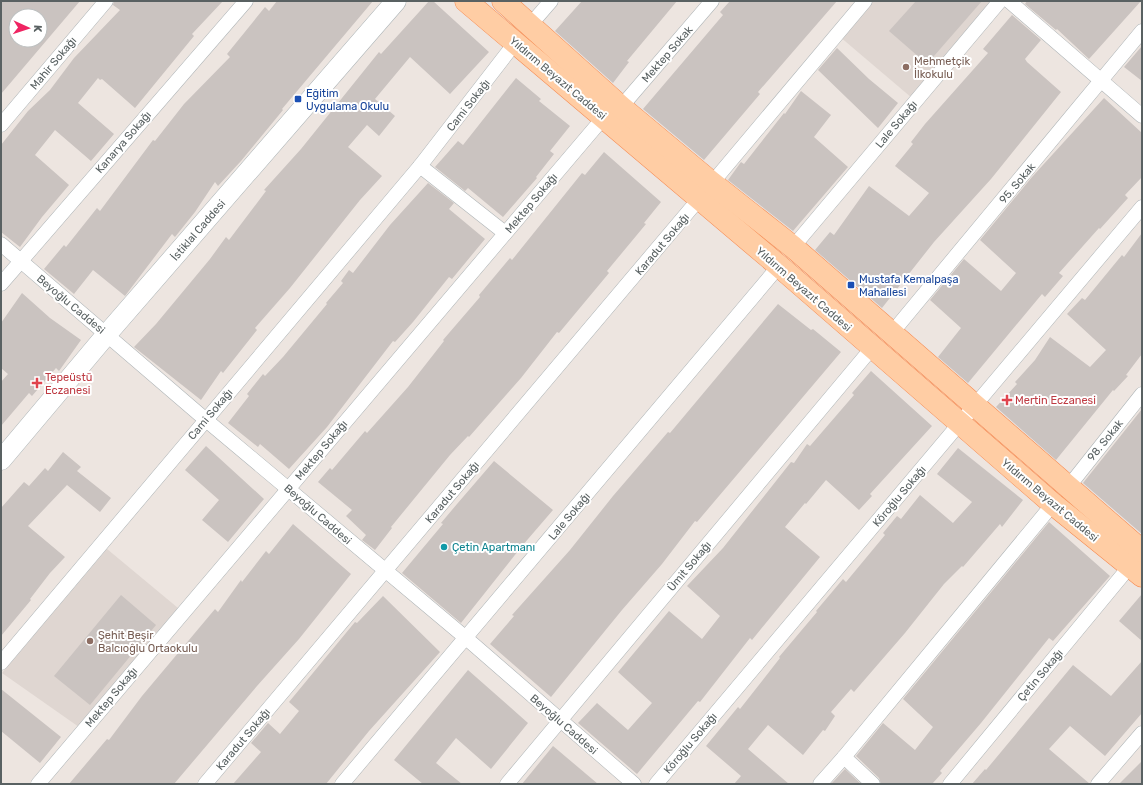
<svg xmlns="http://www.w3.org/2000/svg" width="1143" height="785" viewBox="0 0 1143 785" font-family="Rubik,sans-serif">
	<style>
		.education { fill: #dfd6d1 }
		.building { fill: #cac3c0; fill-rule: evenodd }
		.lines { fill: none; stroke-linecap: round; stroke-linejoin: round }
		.street-casing { stroke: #afb5b7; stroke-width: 15 }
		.secondary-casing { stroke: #adb5b7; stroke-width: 21 }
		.primary-casing { stroke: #f68950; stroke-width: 23 }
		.street { stroke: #fff; stroke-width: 14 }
		.secondary { stroke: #fff; stroke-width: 20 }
		.primary { stroke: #ffcda4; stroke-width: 22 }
		.education-dot { fill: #8d6e63; stroke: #fff; stroke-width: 1.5 }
		.transit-dot { fill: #1a4fb4; stroke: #fff; stroke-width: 1.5 }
		.health-dot { fill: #e0444e; stroke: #fff; stroke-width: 1.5 }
		.culture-dot { fill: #0f9aa8; stroke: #fff; stroke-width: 1.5 }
		.labels { text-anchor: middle; stroke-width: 4; stroke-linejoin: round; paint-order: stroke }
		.street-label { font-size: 11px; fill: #596162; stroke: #fff }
		.education-label { font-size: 11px; fill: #785e54; stroke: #fff; text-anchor: start }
		.transit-label { font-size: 11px; fill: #164399; stroke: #fff; text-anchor: start }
		.health-label { font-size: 11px; fill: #be3a42; stroke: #fff; text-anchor: start }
		.culture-label { font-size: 11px; fill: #0d838f; stroke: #fff; text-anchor: start }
	</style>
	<rect width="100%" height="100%" fill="#ede5e0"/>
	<g class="education">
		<polygon points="869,1 991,1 912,98 839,36"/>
		<polygon points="107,549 178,608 79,727 2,673"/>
	</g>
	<g class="building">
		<path d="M 1,1 L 80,1 L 1,94 ZM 16,16 L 40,16 L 40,40 L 16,40 Z"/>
		<polygon points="114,1 223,1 192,34 194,36 135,108 102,79 100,80 98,78 78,103 114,134 91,161 55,130 35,155 69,185 42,217 20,247 1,232 1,145 28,111 50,90 74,58 120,10 113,5"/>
		<polygon points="277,1 373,1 282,109 283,110 241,161 218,186 215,182 195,212 175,237 172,234 125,296 93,270 74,294 44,269 64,245 66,247 97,208 100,211 153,140 155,141 184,104 230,57 227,54 265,7 269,11"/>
		<polygon points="429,1 433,1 489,52 450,94 410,57 375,99 395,116 379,136 367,125 348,147 382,176 360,200 290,288 255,328 257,330 223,373 221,371 201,400 134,347 156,324 210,259 226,237 229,240 266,191 264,190 301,149 379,52 381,54"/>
		<polygon points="582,1 677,1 627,61 629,62 613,83 555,31"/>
		<polygon points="730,1 837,1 758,92 760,94 704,160 643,109 723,15 720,12"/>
		<polygon points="916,1 982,1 927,64 889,31"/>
		<polygon points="1027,1 1141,1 1089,59 1057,29 1056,30 1025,4"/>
		<polygon points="1012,15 1041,40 1025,59 1027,62 1061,92 991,179 934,242 882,308 815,250 830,232 834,235 869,186 909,216 929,193 895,166 913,144 911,142 925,124 988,53 983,49"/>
		<polygon points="1142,46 1142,81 1124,67"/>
		<polygon points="837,48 869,79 898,103 878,128 818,70"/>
		<polygon points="516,78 541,99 539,101 570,126 550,151 554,154 536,177 537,178 503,217 468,188 465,191 435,167 458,141 463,145"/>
		<polygon points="801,91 831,115 814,137 848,167 793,231 728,180 741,162 744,164 784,113 785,114"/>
		<polygon points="1104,98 1142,133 1142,177 1125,195 1128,198 1100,229 1099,228 1059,273 1063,276 1045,297 1042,294 968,383 938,357 961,328 930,300 964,259 1001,291 1016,273 980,240 1032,177"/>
		<polygon points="604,152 661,202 644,223 646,224 607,271 609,273 559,333 557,332 521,378 469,437 468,436 450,455 391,527 392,528 375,550 362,540 366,535 346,516 352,510 318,482 330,468 332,470 365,431 367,433 408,387 444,341 443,340 480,297 479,295 510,258 512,260 582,173 585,175"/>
		<polygon points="428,183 454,203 449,209 485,239 452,279 449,277 413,322 395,342 393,341 327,427 289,469 260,444 258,447 228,423 249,396 247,394 263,374 265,376 283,357 327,304 326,303 343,283 341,281 349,270 353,273 390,225"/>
		<polygon points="1142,233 1142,354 1126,375 1128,376 1114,391 1113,390 1056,460 996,407 1017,384 1015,382 1035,360 1050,337 1090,367 1106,350 1067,314 1082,298 1085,300 1122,255 1124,257"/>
		<polygon points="22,293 50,318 81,340 59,371 56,368 32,396 29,393 1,426 1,382 8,374 1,368 1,323"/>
		<polygon points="778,304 811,330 813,329 841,352 697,522 695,521 662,564 622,610 551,697 490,644 514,616 512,615 570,550 613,496 668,432 670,433"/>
		<polygon points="871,371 932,426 870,494 872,496 859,510 826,480 806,504 805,503 785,527 820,557 752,640 750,638 700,702 698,701 637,774 578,723 597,703 628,730 652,703 618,672 669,611 702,639 720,616 687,586 723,548 791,462 794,463 807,444 810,446 854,395 852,393"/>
		<polygon points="1142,409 1142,534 1083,483"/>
		<polygon points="206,446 264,499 228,542 202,520 219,500 185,470"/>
		<polygon points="958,448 1023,500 1002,527 1000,524 963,567 962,566 944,584 905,633 854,692 851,689 831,712 835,716 825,731 823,730 803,755 768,725 748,749 789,784 734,784 741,776 706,746 738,707 740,709 780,658 779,657 817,612 816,611 843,579 846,582 885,535 883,533 897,516 901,519 920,495 953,523 972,502 937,474"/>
		<polygon points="63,452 81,467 77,471 111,498 100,512 67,485 28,526 65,557 50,573 30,599 31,600 1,636 1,508 24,482 29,486 45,468 48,471"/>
		<polygon points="494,461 553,510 522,546 461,623 402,573 443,524 441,523 457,504"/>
		<polygon points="1049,522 1110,576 1053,641 1049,638 981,723 940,771 942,773 932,784 881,784 879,778 856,756 883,723 915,750 933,727 903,699"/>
		<polygon points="293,524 351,574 299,639 257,686 174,784 69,784 107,739 109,740 142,696 215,609 218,612 241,580 242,582 266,551 269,554"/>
		<polygon points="1142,594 1142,641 1119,621"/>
		<polygon points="121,595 156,625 90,705 54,676"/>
		<polygon points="383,596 440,652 369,731 326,784 233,784 261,752 251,743 268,723 280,734 299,711 289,702 355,622 357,623"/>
		<polygon points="1142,661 1142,713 1105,756 1070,726 1049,749 1090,784 972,784 985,769 986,770 1073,665 1111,696"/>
		<polygon points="468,670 528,723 491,769 456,738 436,763 462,784 423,784 394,760"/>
		<polygon points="1,689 61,737 40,763 1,731"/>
		<polygon points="553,746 598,784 522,784"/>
		<polygon points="1142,761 1142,784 1119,784"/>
		<polygon points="845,769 861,784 831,784"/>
	</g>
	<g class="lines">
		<g class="street-casing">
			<g id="street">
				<polyline points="1009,1 1142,116"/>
				<polyline points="531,24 551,1"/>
				<polyline points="621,107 712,1"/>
				<polyline points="1,125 106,1"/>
				<polyline points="420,166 505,233"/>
				<polyline points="712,183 865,1"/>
				<polyline points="1,244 206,420 466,638 634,784"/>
				<polyline points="793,247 1000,1"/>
				<polyline points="1,284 246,1"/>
				<polyline points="891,334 1142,31"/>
				<polyline points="1069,486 1142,394"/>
				<polyline points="1,663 420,166 515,43"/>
				<polyline points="844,757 873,784"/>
				<polyline points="38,784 604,117"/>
				<polyline points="205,784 699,199"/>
				<polyline points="342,784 779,266"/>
				<polyline points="507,784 872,348"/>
				<polyline points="656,784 1142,207"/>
				<polyline points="820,784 844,757 1053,504"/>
				<polyline points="950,784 1130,566"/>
				<polyline points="1098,784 1142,733"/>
			</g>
		</g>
		<g class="secondary-casing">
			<polyline id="secondary" points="1,460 107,334 396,1"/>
		</g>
		<g class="primary-casing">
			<g id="primary">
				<polyline points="466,1 779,266 1053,504 1142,576"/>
				<polyline points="503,1 621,107 712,183 793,247 1142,551"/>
			</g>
		</g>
		<use href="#street" class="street"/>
		<use href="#secondary" class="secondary"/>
		<use href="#primary" class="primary"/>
	</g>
	<g class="education-dot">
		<circle cx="906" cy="67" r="4"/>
		<circle cx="90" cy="641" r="4"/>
	</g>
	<g class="transit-dot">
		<rect x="294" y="95" width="8" height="8" rx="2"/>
		<rect x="847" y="281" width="8" height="8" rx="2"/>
	</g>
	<g class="health-dot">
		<path d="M35 377h4v4h4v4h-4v4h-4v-4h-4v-4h4z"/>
		<path d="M1005 394h4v4h4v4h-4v4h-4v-4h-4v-4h4z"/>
	</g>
	<circle class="culture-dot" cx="444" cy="547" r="4"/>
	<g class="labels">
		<g class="street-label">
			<text transform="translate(667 54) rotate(-49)" y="4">Mektep Sokak</text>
			<text transform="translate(53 63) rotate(-50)" y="4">Mahir Sokağı</text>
			<text transform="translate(558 78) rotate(40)" y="4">Yıldırım Beyazıt Caddesi</text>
			<text transform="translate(468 105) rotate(-52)" y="4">Cami Sokağı</text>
			<text transform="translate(896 124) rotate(-50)" y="4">Lale Sokağı</text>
			<text transform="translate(123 142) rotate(-49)" y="4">Kanarya Sokağı</text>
			<text transform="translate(1017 183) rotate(-50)" y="4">95. Sokak</text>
			<text transform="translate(531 203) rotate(-50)" y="4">Mektep Sokağı</text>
			<text transform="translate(198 230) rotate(-49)" y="4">İstiklal Caddesi</text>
			<text transform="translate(662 244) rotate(-50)" y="4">Karadut Sokağı</text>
			<text transform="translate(804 289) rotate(41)" y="4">Yıldırım Beyazıt Caddesi</text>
			<text transform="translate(71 304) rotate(40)" y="4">Beyoğlu Caddesi</text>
			<text transform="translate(210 414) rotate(-50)" y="4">Cami Sokağı</text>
			<text transform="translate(1105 440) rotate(-51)" y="4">98. Sokak</text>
			<text transform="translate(321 450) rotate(-50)" y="4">Mektep Sokağı</text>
			<text transform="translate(452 492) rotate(-50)" y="4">Karadut Sokağı</text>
			<text transform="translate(899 496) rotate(-50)" y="4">Köroğlu Sokağı</text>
			<text transform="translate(1050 500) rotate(40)" y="4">Yıldırım Beyazıt Caddesi</text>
			<text transform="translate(318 514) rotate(41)" y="4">Beyoğlu Caddesi</text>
			<text transform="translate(569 516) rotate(-50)" y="4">Lale Sokağı</text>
			<text transform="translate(689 566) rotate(-50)" y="4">Ümit Sokağı</text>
			<text transform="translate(1040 675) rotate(-50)" y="4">Çetin Sokağı</text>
			<text transform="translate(111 697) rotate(-50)" y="4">Mektep Sokağı</text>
			<text transform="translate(564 724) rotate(41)" y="4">Beyoğlu Caddesi</text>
			<text transform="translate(243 739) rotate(-50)" y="4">Karadut Sokağı</text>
			<text transform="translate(690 743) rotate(-50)" y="4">Köroğlu Sokağı</text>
		</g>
		<g class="education-label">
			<text x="914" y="65">Mehmetçik<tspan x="914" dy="13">İlkokulu</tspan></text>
			<text x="98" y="639">Şehit Beşir<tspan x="98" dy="13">Balcıoğlu Ortaokulu</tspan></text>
		</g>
		<g class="transit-label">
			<text x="306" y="97">Eğitim<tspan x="306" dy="13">Uygulama Okulu</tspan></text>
			<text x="859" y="283">Mustafa Kemalpaşa<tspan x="859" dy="13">Mahallesi</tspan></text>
		</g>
		<g class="health-label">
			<text x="45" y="381">Tepeüstü<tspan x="45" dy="13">Eczanesi</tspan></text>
			<text x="1015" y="404">Mertin Eczanesi</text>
		</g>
		<g class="culture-label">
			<text x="452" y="551">Çetin Apartmanı</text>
		</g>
	</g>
	<rect width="1143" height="785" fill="none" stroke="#596162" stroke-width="4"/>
	<g transform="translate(28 28) rotate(93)"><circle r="19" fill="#ffffff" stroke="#bdc0c0"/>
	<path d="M0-3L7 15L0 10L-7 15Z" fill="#ef2462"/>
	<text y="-6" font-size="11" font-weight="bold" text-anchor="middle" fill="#596162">K</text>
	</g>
</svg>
